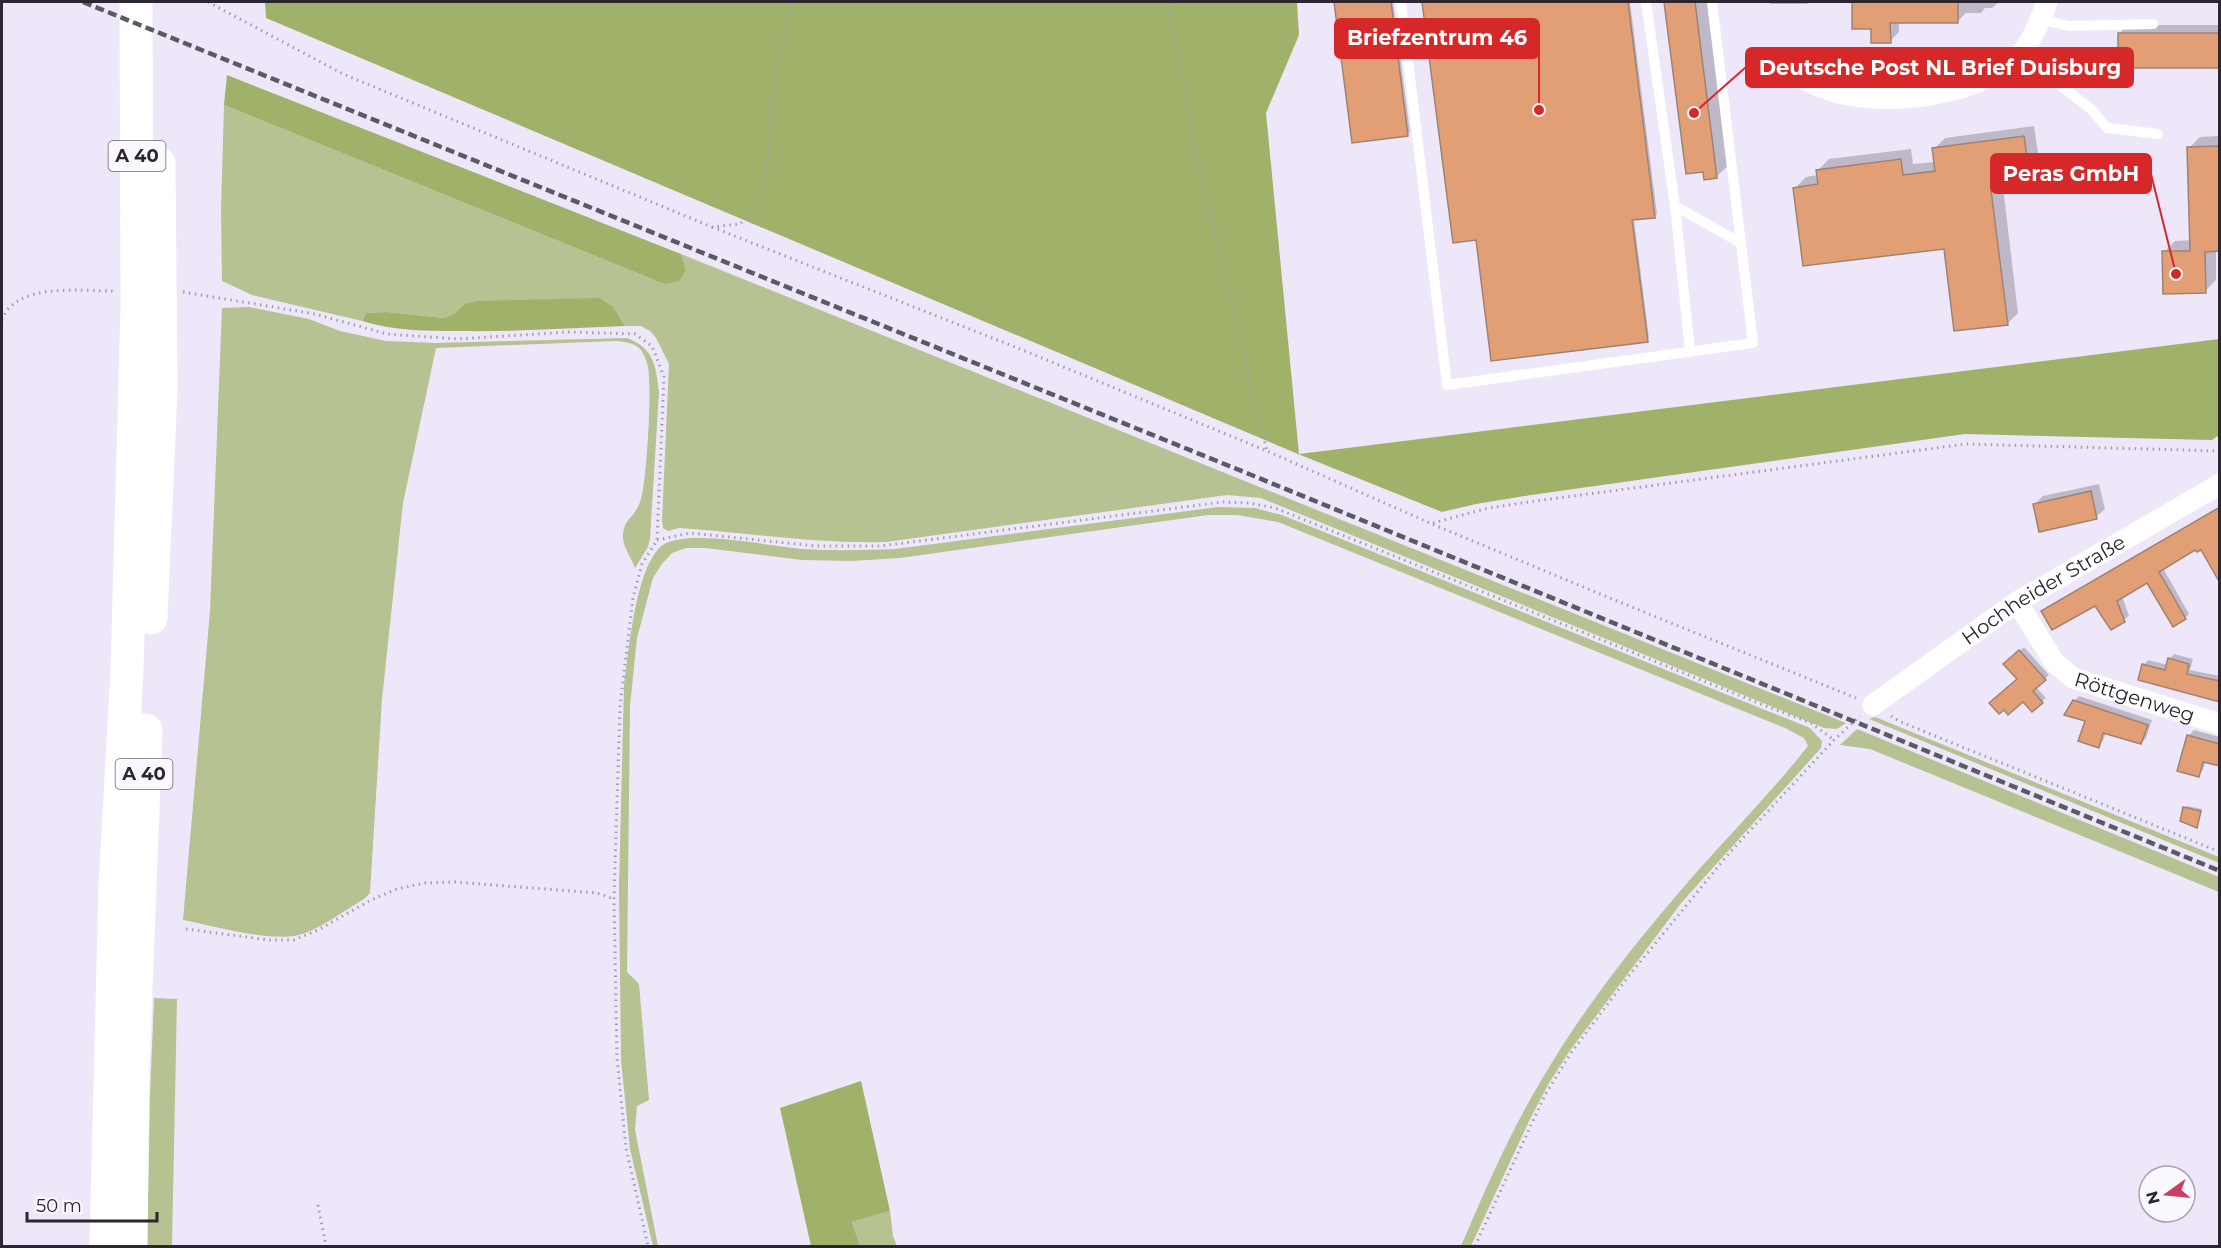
<svg xmlns="http://www.w3.org/2000/svg" width="2221" height="1248" viewBox="0 0 2221 1248" font-family="Montserrat,sans-serif">
	<style>
		.green { fill: #b6c292 }
		.forest { fill: #a0b169 }
		.shadow { fill: #0003 }
		.building { fill: #e29f76; stroke: #9f8271; stroke-width: 1.5 }
		.lines { fill: none; stroke-linecap: round; stroke-linejoin: round }
		.path { stroke: #a39cad; stroke-width: 3; stroke-dasharray: 1.5 4.5; stroke-linecap: butt }
		.service { stroke: #fff; stroke-width: 10 }
		.minor { stroke: #fff; stroke-width: 21 }
		.motorway { stroke: #fff; stroke-width: 33 }
		.rail { stroke: #5d5865; stroke-width: 4.5; stroke-dasharray: 9 4.5; stroke-linecap: butt }
		.labels { text-anchor: middle; stroke-width: 6; stroke-linejoin: round; paint-order: stroke }
		.shield { fill: #faf7fe; stroke: #69656f; stroke-width: 1.5 }
		.shield-label { font-size: 18px; font-weight: bold; fill: #2b2632 }
		.street-label { font-size: 20px; fill: #2b2632; stroke: #faf7fe }
		.leader { fill: none; stroke: #d62828; stroke-width: 2 }
		.callout-dot { fill: #d62828; stroke: #faf7fe; stroke-width: 2 }
		.callout { fill: #d62828; stroke: #d62828; stroke-width: 2 }
		.callout-label { font-size: 21px; text-anchor: middle; font-weight: bold; fill: #fff }
	</style>
	<rect width="100%" height="100%" fill="#eee7fa"/>
	<g class="green">
		<path d="M 224,105 L 664,284 L 686,270 L 681,254 L 1846,723 L 1837,729 L 1824,728 L 1261,498 L 1227,495 L 886,542 C 821,544 758,534 693,529 L 679,528 L 668,531 L 663,528 L 662,520 L 669,364 L 656,338 L 650,331 L 641,326 L 625,326 L 614,308 L 464,304 L 454,314 L 444,318 L 387,312 L 366,313 L 362,321 L 252,295 L 222,281 L 221,211 Z"/>
		<path d="M 249,307 L 309,319 L 340,331 L 386,341 L 436,343 L 627,338 C 654,348 656,366 659,392 L 650,539 L 648,547 L 635,568 C 632,559 623,547 623,538 C 623,518 634,519 640,502 C 647,484 652,386 648,367 C 647,362 644,354 641,350 C 634,342 625,342 615,341 L 436,348 L 403,503 L 382,699 L 370,893 L 364,899 C 345,910 315,933 294,936 C 262,940 214,926 183,920 L 210,611 L 222,308 Z"/>
		<path d="M 1218,507 L 1255,508 L 1282,515 L 1810,728 L 1822,741 L 1821,748 L 1682,902 L 1571,1049 L 1549,1083 L 1530,1119 L 1471,1246 L 1461,1246 C 1485,1190 1510,1132 1542,1079 C 1580,1014 1627,953 1676,896 C 1719,845 1767,798 1808,746 L 1804,738 L 1785,728 L 1278,522 L 1237,515 L 1208,515 L 900,558 L 851,561 L 802,560 L 705,548 L 686,548 L 672,553 L 661,565 L 653,578 L 637,638 L 630,706 L 627,972 L 639,984 L 649,1100 L 637,1106 L 635,1130 L 658,1246 L 653,1246 L 630,1149 L 621,1060 L 619,886 L 624,685 C 629,649 635,574 659,548 C 680,526 772,547 803,549 C 834,551 864,550 895,549 Z"/>
		<polygon points="1875,717 2219,857 2219,863 1869,719"/>
		<polygon points="1857,729 2219,877 2219,892 1870,749 1840,745"/>
		<polygon points="154,998 177,999 172,1246 147,1246 150,1096"/>
		<polygon points="890,1211 893,1236 897,1246 860,1246 852,1222"/>
	</g>
	<g class="forest">
		<polygon points="265,2 1297,2 1299,35 1266,113 1299,454 2219,339 2219,435 2212,440 1965,434 1531,495 1476,504 1442,512 1298,454 266,18"/>
		<polygon points="227,75 681,254 686,270 679,281 664,284 224,105"/>
		<path d="M 600,298 L 614,308 L 625,326 C 570,328 514,332 459,331 C 426,331 394,331 362,321 L 366,313 L 387,312 L 444,318 L 454,314 L 464,304 L 479,301 Z"/>
		<polygon points="861,1081 890,1211 852,1222 860,1246 811,1246 780,1108"/>
	</g>
	<g class="shadow">
		<polygon points="1336,2 1393,2 1410,132 1408,134 1354,141"/>
		<polygon points="1424,2 1630,2 1657,214 1655,216 1634,219 1649,338 1647,340 1477,238 1454,241"/>
		<polygon points="1666,2 1707,2 1728,166 1716,177 1704,171 1688,173"/>
		<polygon points="1770,2 1809,2 1807,4 1770,4"/>
		<polygon points="1853,2 1999,2 1992,8 1985,8 1981,13 1966,13 1958,21 1899,21 1899,32 1890,41 1872,27 1854,27"/>
		<polygon points="2127,25 2220,25 2220,67 2119,34"/>
		<polygon points="2034,126 2041,173 2030,184 2003,187 2018,313 2007,324 1946,247 1795,188 1806,177 1818,175 1818,170 1829,159 1911,149 1913,164 1935,162 1934,149 1945,138"/>
		<polygon points="2220,136 2220,250 2216,250 2216,280 2205,291 2164,252 2175,241 2192,240 2189,148 2200,137"/>
		<polygon points="2099,484 2105,509 2096,517 2034,505 2043,496"/>
		<polygon points="2220,507 2220,566 2201,548 2195,547 2163,568 2189,614 2185,618 2148,581 2122,596 2129,616 2111,628 2096,604 2043,611"/>
		<polygon points="2024,647 2049,675 2036,687 2046,698 2032,710 2019,679 2006,664"/>
		<polygon points="2174,654 2193,659 2190,670 2220,676 2220,701 2144,665 2148,660 2168,665 2169,659"/>
		<polygon points="2079,696 2152,720 2146,738 2141,743 2106,732 2103,741 2098,746 2087,720 2074,701"/>
		<polygon points="2194,730 2220,737 2220,764 2206,761 2203,770 2198,775 2188,736"/>
		<polygon points="2187,806 2202,809 2197,827 2185,808"/>
	</g>
	<g class="building">
		<polygon points="1334,2 1391,2 1408,136 1352,143"/>
		<polygon points="1422,2 1628,2 1655,218 1632,220 1648,342 1491,361 1476,240 1453,243"/>
		<polygon points="1664,2 1695,2 1717,178 1704,180 1703,172 1686,174"/>
		<polygon points="1852,2 1958,2 1958,23 1890,23 1891,43 1871,43 1871,29 1852,29"/>
		<rect x="2118" y="33" width="102" height="35"/>
		<polygon points="2024,136 2031,185 1991,190 2008,325 1954,331 1944,249 1803,266 1793,188 1818,184 1816,170 1901,159 1903,175 1935,171 1932,148"/>
		<polygon points="2220,146 2220,251 2205,252 2206,293 2163,294 2162,251 2190,251 2187,147"/>
		<polygon points="2091,491 2097,519 2039,532 2033,504"/>
		<polygon points="2220,507 2220,583 2201,550 2197,552 2195,550 2159,572 2186,619 2173,627 2147,583 2117,601 2125,622 2111,630 2095,606 2052,630 2041,611"/>
		<polygon points="2019,650 2046,680 2033,691 2043,703 2032,712 2023,702 2008,715 2004,710 1999,714 1989,703 2017,679 2003,664"/>
		<polygon points="2168,658 2189,664 2187,674 2220,681 2220,702 2138,680 2142,664 2165,670"/>
		<polygon points="2073,700 2148,725 2141,744 2103,733 2099,748 2078,741 2085,721 2064,715"/>
		<polygon points="2187,735 2220,744 2220,766 2203,762 2199,777 2177,771"/>
		<polygon points="2183,807 2201,811 2197,828 2180,821"/>
	</g>
	<g class="lines">
		<g class="path">
			<path d="M 208,2 L 343,74 L 712,227 L 740,224 C 775,188 768,125 775,79 C 779,53 787,27 792,2"/>
			<polyline points="1169,2 1202,184 1267,451"/>
			<polyline points="712,227 1025,351 1267,451 1432,524 1617,601 1856,698"/>
			<polyline points="183,292 315,314 387,334 458,339 568,332 635,334 652,346 664,377 657,540 642,564 633,598 620,706 614,899 617,1058 626,1148 648,1246"/>
			<path d="M 2,320 C 15,282 81,291 114,291"/>
			<polyline points="1433,523 1488,508 1543,500 1966,444 2220,451"/>
			<polyline points="657,540 690,533 816,546 880,546 1223,502 1249,503 1275,508 1763,705 1811,723 1834,740"/>
			<polyline points="1891,716 1901,722 2220,852"/>
			<polyline points="186,929 269,940 294,940 318,930 371,900 397,889 425,883 455,882 597,893 614,899"/>
			<polyline points="318,1205 326,1246"/>
			<polyline points="1475,1246 1545,1095 1571,1053 1631,973 1731,851 1834,740 1860,716"/>
		</g>
		<g class="service">
			<polyline points="1401,2 1447,385 1753,343 1712,2"/>
			<polyline points="1646,2 1675,206 1741,243"/>
			<polyline points="2040,19 2068,26 2153,24"/>
			<polyline points="2020,54 2092,110 2107,128 2158,134"/>
			<polyline points="1675,206 1690,351"/>
		</g>
		<g class="minor">
			<path d="M 1805,80 C 1814,84 1824,89 1835,92 C 1888,106 1971,97 2014,61 C 2030,48 2040,20 2047,2"/>
			<path id="s1" d="M 2017,602 L 2054,662 L 2073,678 L 2220,724"/>
			<path id="s2" d="M 1873,705 L 2017,602 L 2220,484"/>
		</g>
		<g class="motorway">
			<polyline points="151,618 161,390 159,163"/>
			<polyline points="106,1246 115,886 127,670 137,306 136,2"/>
			<polyline points="131,1246 133,1069 146,730"/>
		</g>
		<polyline class="rail" points="83,2 1249,474 2220,871"/>
	</g>
	<g class="labels">
		<g class="shield">
			<rect x="108.5" y="141" width="57" height="30" rx="4.5"/>
			<rect x="115.5" y="759" width="57" height="30" rx="4.5"/>
		</g>
		<g class="shield-label">
			<text x="137" y="162">A 40</text>
			<text x="144" y="780">A 40</text>
		</g>
		<g class="street-label">
			<text dy="7" stroke="none"><textPath href="#s2" startOffset="206">Hochheider Straße</textPath></text>
			<text dy="7" stroke="none"><textPath href="#s1" startOffset="160">Röttgenweg</textPath></text>
		</g>
	</g>
	<path class="leader" d="M1539 110L1539 38M1694 113L1746 67M2176 274L2151 174"/>
	<g class="callout-dot">
		<circle cx="1539" cy="110" r="6"/>
		<circle cx="1694" cy="113" r="6"/>
		<circle cx="2176" cy="274" r="6"/>
	</g>
	<g class="callout">
		<rect x="1335" y="19" width="204" height="39" rx="6"/>
		<rect x="1746" y="48" width="387" height="39" rx="6"/>
		<rect x="1991" y="154" width="160" height="39" rx="6"/>
	</g>
	<g class="callout-label">
		<text x="1437" y="45">Briefzentrum 46</text>
		<text x="1940" y="75">Deutsche Post NL Brief Duisburg</text>
		<text x="2071" y="181">Peras GmbH</text>
	</g>
	<rect width="2221" height="1248" fill="none" stroke="#2b2632" stroke-width="6"/>
	<g transform="translate(2167 1194) rotate(255)"><circle r="28" fill="#faf7fe" stroke="#a7a3ac" stroke-width="1.5"/>
	<path d="M0-4.5L10 22L0 15L-10 22Z" fill="#cd3e63"/>
	<text y="-9" font-size="16" font-weight="bold" text-anchor="middle" fill="#2b2632">N</text>
	</g>
	<path d="M27 1212v9h130v-9" fill="none" stroke="#2b2632" stroke-width="3"/>
	<text x="36" y="1212" font-size="18" fill="#2b2632" stroke="#faf7fe" stroke-width="4.5" paint-order="stroke">50 m</text>
</svg>
